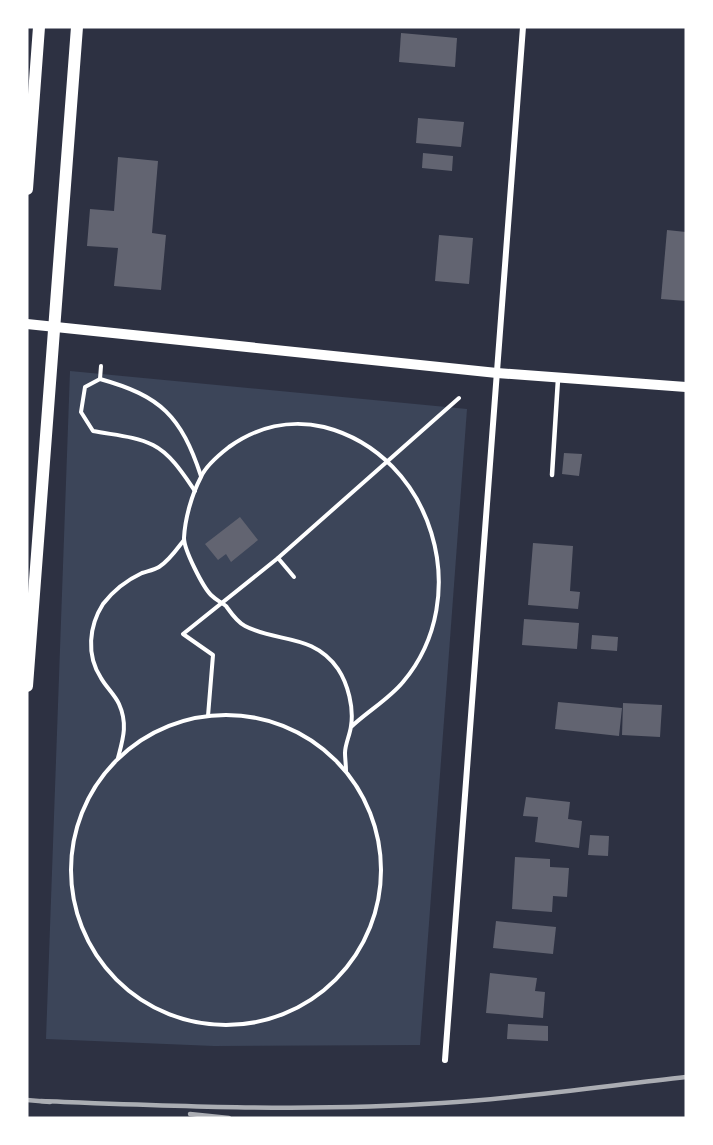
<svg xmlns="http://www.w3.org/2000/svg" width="713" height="1145" viewBox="0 0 713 1145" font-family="'Exo 2',sans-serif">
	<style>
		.green { fill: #3c4559 }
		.building { fill: #626471 }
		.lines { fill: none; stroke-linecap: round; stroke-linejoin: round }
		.path { stroke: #fff; stroke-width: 4 }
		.service { stroke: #fff; stroke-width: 4.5 }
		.minor { stroke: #fff; stroke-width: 6 }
		.tertiary { stroke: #fff; stroke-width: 10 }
		.secondary { stroke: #fff; stroke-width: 12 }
		.rail { stroke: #abadb3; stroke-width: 4.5 }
	</style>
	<rect width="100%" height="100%" fill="#2d3142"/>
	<polygon class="green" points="70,371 467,409 420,1045 214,1046 46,1039"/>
	<g class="building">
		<polygon points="401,33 457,38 455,67 399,62"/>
		<polygon points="418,118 464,122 461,147 416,143"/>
		<polygon points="423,153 453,156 452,171 422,168"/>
		<polygon points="118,157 158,161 152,233 166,235 161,290 114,286 118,248 87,246 90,209 114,211"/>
		<polygon points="667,230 686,232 686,301 661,299"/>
		<polygon points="439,235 473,238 469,284 435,281"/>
		<polygon points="564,453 582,454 579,476 562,474"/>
		<polygon points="240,517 258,540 231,562 226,554 218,560 205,544"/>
		<polygon points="533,543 573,546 570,591 580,592 578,609 528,605"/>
		<polygon points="524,619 579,623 577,649 522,645"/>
		<polygon points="592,635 618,637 617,651 591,649"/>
		<polygon points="558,702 622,708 619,736 555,729"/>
		<polygon points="623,703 662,705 660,737 622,735"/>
		<polygon points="526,797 570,802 568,819 582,821 579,848 535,842 538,817 523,816"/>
		<polygon points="590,835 609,836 608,856 588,855"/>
		<polygon points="515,857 550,859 550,867 569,868 567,897 553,896 552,912 512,909"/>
		<polygon points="496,921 556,927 553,954 493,948"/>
		<polygon points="490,973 537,978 535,991 545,992 543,1018 486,1013"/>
		<polygon points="508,1024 548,1026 548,1041 507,1039"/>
	</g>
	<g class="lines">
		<g class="path">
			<polyline points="100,379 101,366"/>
			<path d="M 195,491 C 184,475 171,454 153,445 C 135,436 113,435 93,431 L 81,412 L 85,387 L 100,379 C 161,396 181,416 201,476"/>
			<polyline points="278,558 294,577"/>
			<circle cx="226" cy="870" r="155"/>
			<polyline points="208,716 213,655 183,634 278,558 459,398"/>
			<path d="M 118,758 C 123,739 128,724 119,704 C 115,695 106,687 101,678 C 86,655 89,626 103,604 C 113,591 127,580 142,573 C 148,571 154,570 159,567 C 169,561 177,549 184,540"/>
			<path d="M 346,771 C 346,765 345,758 345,753 C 345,744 350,735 351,726 C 354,708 348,684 338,669 C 313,633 277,643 245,626 C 237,622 231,613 226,606 C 221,602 216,600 211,595 C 203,587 184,550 184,538 C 185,518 192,494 201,477 C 206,465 220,454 229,447 C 257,427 290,419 324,427 C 433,455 475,597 403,682 C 389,699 368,711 351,727"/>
		</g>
		<polyline class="service" points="552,475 558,379"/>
		<polyline class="minor" points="445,1060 523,27"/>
		<polyline class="tertiary" points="27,324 497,373 686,387"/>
		<g class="secondary">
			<polyline points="27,189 39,27"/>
			<polyline points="27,686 77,27"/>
		</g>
		<g class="rail">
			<polyline points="27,1100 50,1102"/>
			<path d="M 41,1101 C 174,1106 309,1112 442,1103 C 523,1098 605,1086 686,1077"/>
			<polyline points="190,1114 229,1118"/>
		</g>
	</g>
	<rect width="713" height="1145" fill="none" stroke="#ffffff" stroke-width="57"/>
</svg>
